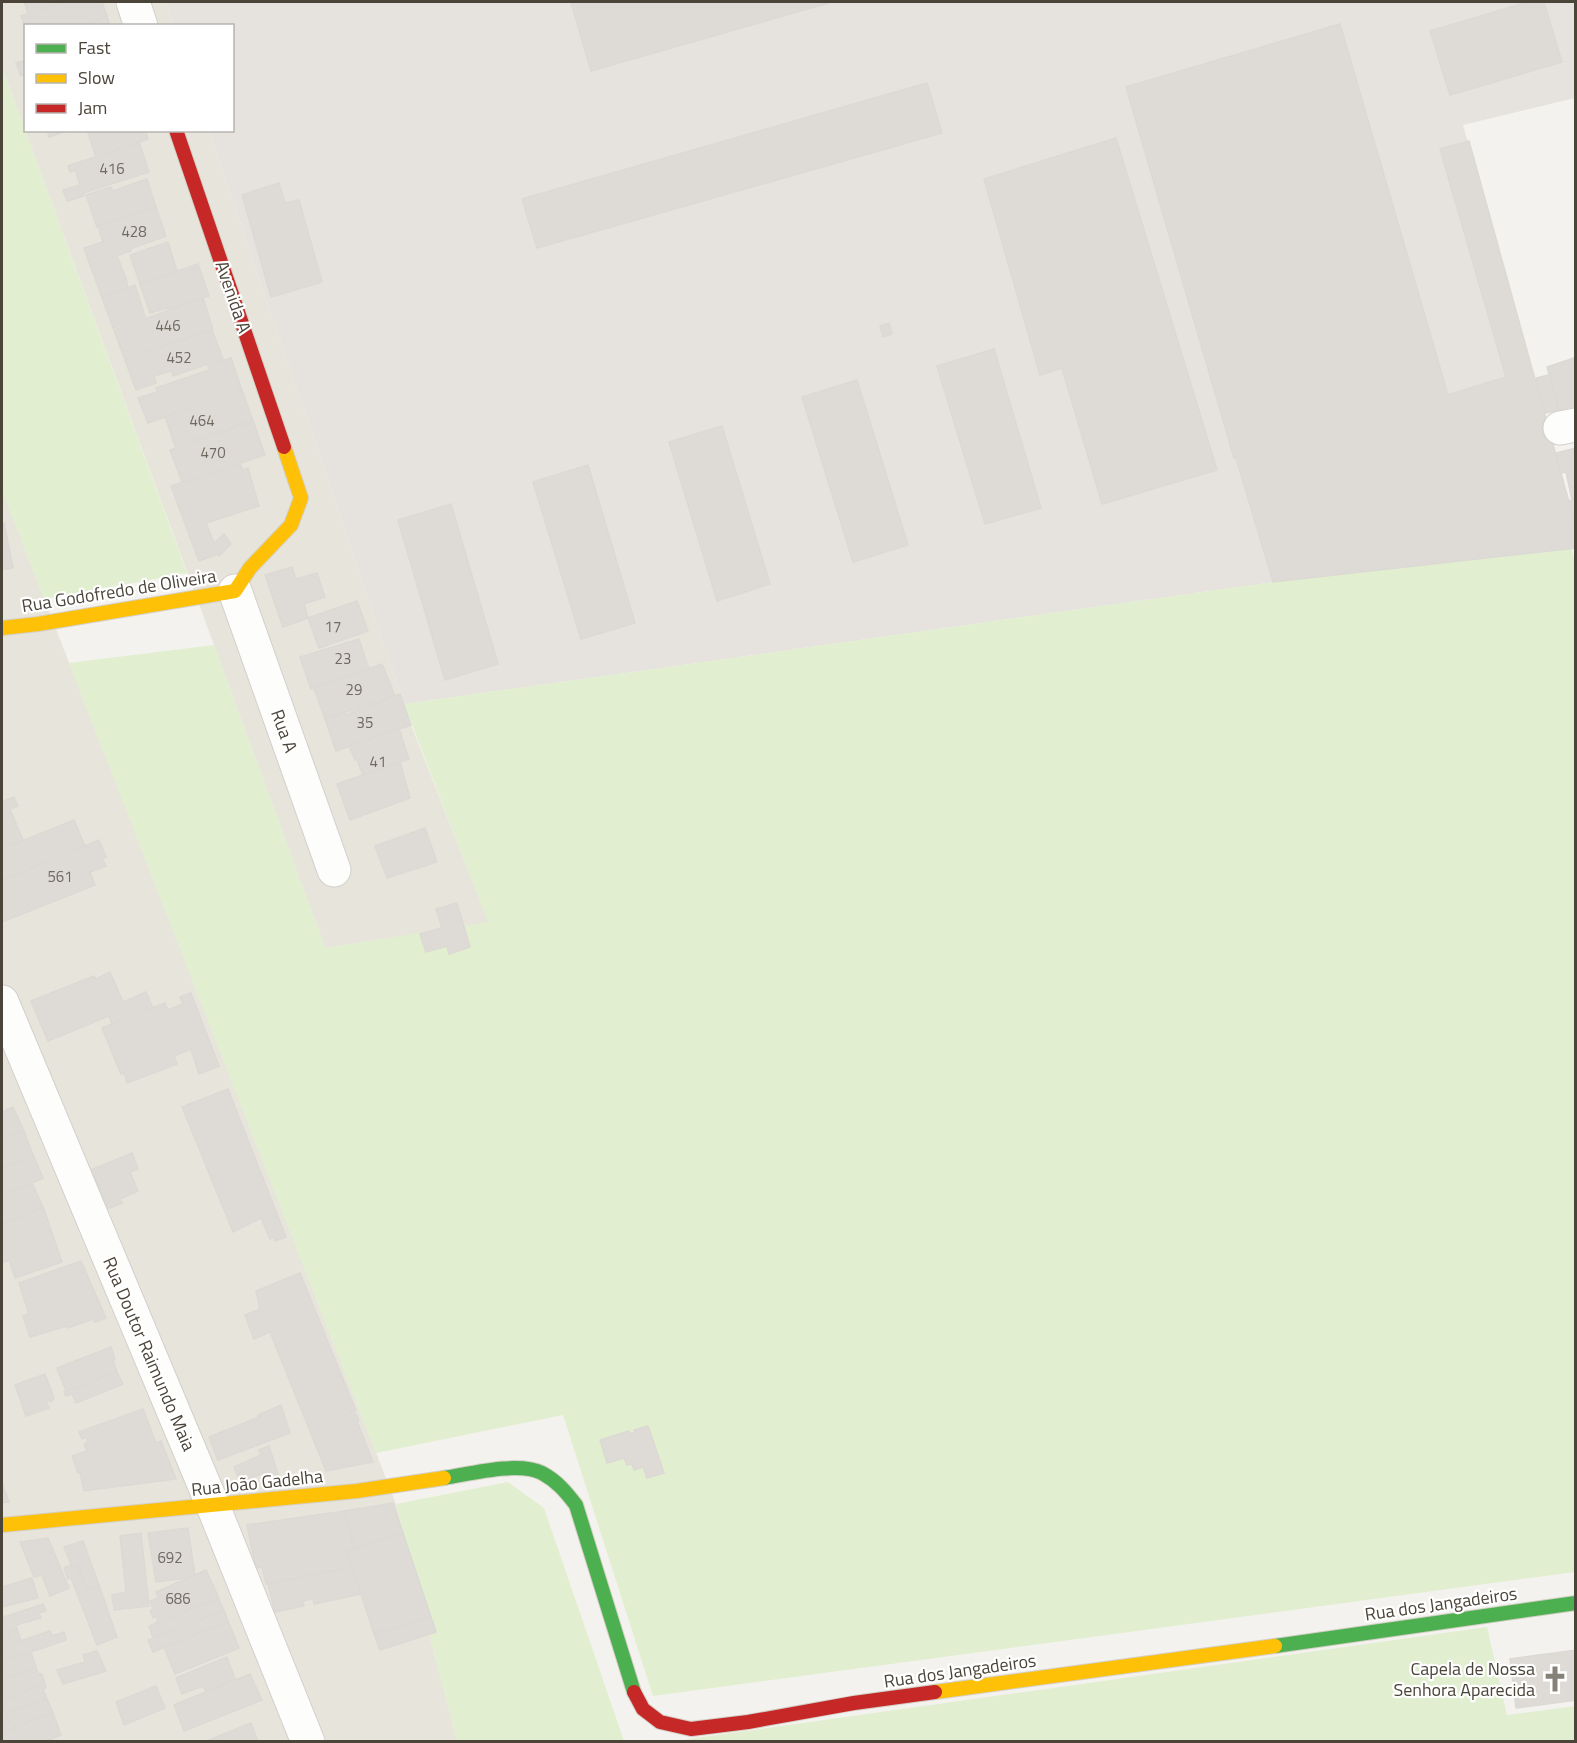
<svg xmlns="http://www.w3.org/2000/svg" width="1577" height="1743" viewBox="0 0 1577 1743" font-family="'Titillium Web',sans-serif">
	<style>
		.residential { fill: #e7e4dc }
		.industrial { fill: #e6e2de }
		.green { fill: #e1eecf }
		.building { fill: #dedbd6; stroke: #dcd9d4; stroke-width: 1.5 }
		.lines { fill: none; stroke-linecap: round; stroke-linejoin: round }
		.street-casing { stroke: #d2d0cb; stroke-width: 35 }
		.fast-casing { stroke: #d3cfc5; stroke-width: 16 }
		.slow-casing { stroke: #d3cfc5; stroke-width: 16 }
		.jam-casing { stroke: #d3cfc5; stroke-width: 16 }
		.street { stroke: #fdfdfc; stroke-width: 33 }
		.fast { stroke: #4caf50; stroke-width: 14 }
		.slow { stroke: #ffc107; stroke-width: 14 }
		.jam { stroke: #c62828; stroke-width: 14 }
		.labels { text-anchor: middle; stroke-width: 4.5; stroke-linejoin: round; paint-order: stroke }
		.number-label { font-size: 15px; fill: #706a61 }
		.street-label { font-size: 18px; fill: #4b4439; stroke: #fff }
		.poi-label { font-size: 18px; fill: #4b4439; stroke: #fff; text-anchor: end }
	</style>
	<rect width="100%" height="100%" fill="#f4f2ee"/>
	<g class="residential">
		<polygon points="2,2 166,2 174,25 26,26 26,130 209,131 411,725 489,923 325,948 2,67"/>
		<polygon points="2,490 396,1504 457,1741 2,1741"/>
	</g>
	<polygon class="industrial" points="166,2 1575,2 1575,98 1463,125 1574,520 1575,548 1273,582 404,704 209,131 232,130 232,26 174,25"/>
	<g class="green">
		<polygon points="2,67 187,573 44,599 2,490"/>
		<polygon points="1571,548 1576,564 1574,1394 1575,1572 653,1696 563,1415 376,1453 69,663 214,645 325,948 488,922 404,704 1273,582"/>
		<polygon points="508,1482 544,1508 624,1741 457,1741 396,1504"/>
		<polygon points="1487,1627 1507,1715 1576,1706 1575,1742 668,1742"/>
	</g>
	<g class="building">
		<polygon points="24,2 62,2 28,13"/>
		<polygon points="62,2 102,2 107,16 81,26 26,26 26,28 21,16"/>
		<polygon points="571,2 832,2 591,71"/>
		<polygon points="1528,2 1544,2 1562,62 1450,95 1430,31"/>
		<polygon points="107,16 110,26 81,26"/>
		<polygon points="1340,24 1448,395 1506,377 1440,149 1469,141 1574,520 1576,548 1273,582 1236,458 1234,458 1126,87"/>
		<polygon points="26,60 26,75 21,76 16,63"/>
		<polygon points="927,83 942,133 537,248 522,199"/>
		<polygon points="47,130 70,130 49,137"/>
		<polygon points="87,130 145,130 148,139 96,157"/>
		<polygon points="1116,138 1217,470 1102,504 1062,368 1040,375 984,179"/>
		<polygon points="139,142 149,172 83,193 84,196 67,201 63,190 80,185 75,170 70,172 68,166"/>
		<polygon points="147,179 156,207 97,227 86,195 111,187 113,191"/>
		<polygon points="279,183 285,203 299,200 322,282 271,297 242,195"/>
		<polygon points="156,207 166,236 130,249 131,251 90,265 84,248 103,242 98,226"/>
		<polygon points="168,242 177,271 140,284 130,255"/>
		<polygon points="117,256 126,278 128,288 102,297 90,265"/>
		<polygon points="198,264 209,296 168,310 167,308 150,313 140,284"/>
		<polygon points="135,285 145,317 113,328 102,297"/>
		<polygon points="203,298 213,329 125,360 114,330"/>
		<polygon points="889,323 892,334 883,337 880,326"/>
		<polygon points="212,330 223,359 173,376 171,371 154,376 156,383 136,390 125,360"/>
		<polygon points="994,349 1041,508 985,524 937,366"/>
		<polygon points="231,358 242,390 148,423 138,398 157,392 156,388 209,370 208,366"/>
		<polygon points="1574,358 1576,364 1576,406 1559,410 1547,367"/>
		<polygon points="1549,375 1559,410 1545,413 1536,378"/>
		<polygon points="857,380 908,545 853,562 802,397"/>
		<polygon points="242,390 253,421 175,446 165,416"/>
		<polygon points="253,421 265,455 182,482 170,450"/>
		<polygon points="722,426 770,584 717,601 669,442"/>
		<polygon points="1576,448 1576,519 1574,520 1569,501 1572,500 1566,472 1561,473 1556,453"/>
		<polygon points="240,463 243,470 248,468 259,506 206,523 214,543 224,534 231,544 219,556 218,554 199,561 171,486"/>
		<polygon points="588,465 635,623 581,639 533,482"/>
		<polygon points="451,504 498,664 445,680 398,520"/>
		<polygon points="4,523 13,568 2,570 2,524"/>
		<polygon points="292,567 296,579 317,573 325,597 304,604 308,618 283,627 265,575"/>
		<polygon points="357,601 368,631 319,648 308,618"/>
		<polygon points="359,639 369,669 311,689 300,657"/>
		<polygon points="382,664 395,696 325,719 314,688"/>
		<polygon points="400,694 411,725 336,751 325,719 345,713 346,715"/>
		<polygon points="399,729 409,759 363,775 357,760 355,760 349,746"/>
		<polygon points="400,762 410,798 350,820 337,784"/>
		<polygon points="14,797 18,806 10,809 23,840 2,849 2,802"/>
		<polygon points="74,820 85,846 2,880 2,849"/>
		<polygon points="425,828 437,862 387,878 375,846"/>
		<polygon points="99,840 106,857 102,858 106,866 90,872 95,885 2,922 2,880"/>
		<polygon points="457,903 470,947 449,954 447,946 426,952 420,934 442,928 436,909"/>
		<polygon points="110,972 123,1002 146,992 153,1008 112,1024 109,1016 48,1041 31,1001 94,976 96,979"/>
		<polygon points="191,993 219,1066 199,1074 191,1049 174,1056 177,1064 127,1083 124,1073 121,1074 102,1028 165,1003 168,1010 183,1004 180,997"/>
		<polygon points="228,1089 286,1237 275,1241 274,1237 270,1239 261,1218 233,1232 182,1107"/>
		<polygon points="13,1107 24,1131 2,1140 2,1112"/>
		<polygon points="24,1131 33,1155 2,1168 2,1140"/>
		<polygon points="132,1153 138,1169 130,1172 138,1191 120,1199 122,1203 107,1209 91,1170"/>
		<polygon points="33,1155 43,1178 2,1196 2,1168"/>
		<polygon points="32,1183 43,1207 2,1224 2,1196"/>
		<polygon points="43,1207 62,1262 15,1278 9,1260 2,1263 2,1224"/>
		<polygon points="81,1261 106,1318 95,1322 93,1319 68,1328 67,1326 30,1337 23,1316 29,1314 19,1283"/>
		<polygon points="300,1273 356,1411 348,1415 349,1417 356,1414 359,1420 357,1421 373,1462 326,1471 270,1332 254,1339 245,1315 260,1309 256,1291"/>
		<polygon points="111,1347 115,1359 113,1360 117,1372 66,1391 57,1368"/>
		<polygon points="117,1372 123,1384 76,1403 72,1394 66,1396 64,1392"/>
		<polygon points="45,1374 54,1398 51,1402 50,1400 46,1401 49,1408 26,1416 15,1385"/>
		<polygon points="281,1405 290,1433 218,1460 209,1437 259,1417 258,1415"/>
		<polygon points="143,1409 156,1443 161,1441 176,1479 84,1491 80,1472 78,1473 72,1456 87,1451 84,1444 88,1442 86,1437 82,1439 79,1432"/>
		<polygon points="648,1426 664,1473 647,1478 643,1467 634,1470 632,1464 627,1465 624,1458 607,1463 600,1440 629,1431 630,1434 635,1432 634,1430"/>
		<polygon points="269,1446 280,1480 270,1481 267,1472 240,1482 234,1467 261,1455 259,1450"/>
		<polygon points="2,1483 9,1502 2,1503"/>
		<polygon points="393,1503 403,1533 354,1548 344,1511"/>
		<polygon points="344,1511 354,1548 347,1551 352,1567 266,1584 262,1567 256,1568 247,1525"/>
		<polygon points="188,1528 195,1575 188,1578 156,1582 148,1533"/>
		<polygon points="141,1533 149,1606 114,1610 112,1595 126,1592 120,1536"/>
		<polygon points="403,1533 431,1617 374,1634 347,1551"/>
		<polygon points="48,1538 69,1588 50,1596 42,1575 34,1577 20,1542"/>
		<polygon points="83,1541 99,1585 86,1590 78,1566 72,1567 64,1547"/>
		<polygon points="71,1565 72,1567 78,1566 86,1590 99,1585 117,1637 97,1645 71,1578 68,1579 64,1568"/>
		<polygon points="352,1567 361,1594 314,1604 313,1599 303,1601 304,1606 275,1612 268,1584"/>
		<polygon points="206,1570 219,1598 158,1623 156,1616 153,1618 150,1611 153,1609 150,1601 158,1598 156,1592"/>
		<polygon points="32,1578 38,1598 2,1607 2,1587"/>
		<polygon points="218,1598 224,1610 153,1638 149,1626"/>
		<polygon points="43,1604 46,1611 39,1613 41,1618 16,1625 17,1629 9,1632 4,1617"/>
		<polygon points="224,1610 228,1621 153,1652 148,1640"/>
		<polygon points="2,1617 4,1617 13,1643 2,1647"/>
		<polygon points="431,1617 436,1632 380,1650 374,1634"/>
		<polygon points="228,1621 239,1648 175,1674 164,1647"/>
		<polygon points="17,1629 21,1640 13,1643 9,1632"/>
		<polygon points="50,1631 52,1636 64,1632 66,1640 2,1662 2,1647"/>
		<polygon points="1576,1650 1576,1700 1516,1708 1510,1659"/>
		<polygon points="97,1651 106,1671 63,1684 57,1670 85,1662 83,1655"/>
		<polygon points="31,1652 36,1667 2,1679 2,1662"/>
		<polygon points="227,1657 235,1679 205,1691 203,1686 182,1694 176,1678"/>
		<polygon points="36,1667 38,1674 42,1674 45,1684 2,1700 2,1679"/>
		<polygon points="250,1674 262,1700 184,1731 174,1705"/>
		<polygon points="45,1684 46,1688 43,1689 47,1699 6,1712 2,1700"/>
		<polygon points="156,1686 165,1708 124,1725 116,1702"/>
		<polygon points="47,1699 53,1713 12,1728 6,1712"/>
		<polygon points="2,1702 12,1728 2,1732"/>
		<polygon points="53,1713 61,1735 44,1742 4,1742 2,1732"/>
		<polygon points="251,1723 258,1742 204,1742"/>
	</g>
	<g class="lines">
		<g class="street-casing">
			<g id="street">
				<polyline points="133,2 141,26"/>
				<polyline points="1560,428 1576,425"/>
				<polyline points="235,591 334,870"/>
				<polyline points="2,1002 213,1506 308,1742"/>
			</g>
		</g>
		<g class="fast-casing">
			<g id="fast">
				<path d="M 444,1478 C 470,1474 518,1461 542,1473 C 557,1481 566,1492 576,1505 L 634,1692"/>
				<polyline points="1275,1646 1576,1603"/>
			</g>
		</g>
		<g class="slow-casing">
			<g id="slow">
				<polyline points="2,628 38,624 235,591 250,568 291,525 301,498 284,447"/>
				<polyline points="2,1525 357,1491 444,1478"/>
				<polyline points="935,1692 1275,1646"/>
			</g>
		</g>
		<g class="jam-casing">
			<g id="jam">
				<polyline points="176,130 284,447"/>
				<polyline points="634,1692 643,1709 660,1722 691,1729 748,1722 854,1703 935,1692"/>
			</g>
		</g>
		<use href="#street" class="street"/>
		<use href="#fast" class="fast"/>
		<use href="#slow" class="slow"/>
		<use href="#jam" class="jam"/>
	</g>
	<defs>
		<g id="church-bare" transform="scale(2.07)"><path d="M-1.2-6h2.4v3.5h3.3v2.4h-3.3V6h-2.4V-.1h-3.3v-2.4h3.3Z" fill="#868178" stroke="#fff" stroke-width="2.5" paint-order="stroke"/></g>
	</defs>
	<g fill-rule="evenodd">
		<use href="#church-bare" x="1555" y="1679"/>
	</g>
	<g class="labels">
		<g class="number-label">
			<text x="112" y="174">416</text>
			<text x="134" y="237">428</text>
			<text x="168" y="331">446</text>
			<text x="179" y="363">452</text>
			<text x="202" y="426">464</text>
			<text x="213" y="458">470</text>
			<text x="333" y="632">17</text>
			<text x="343" y="664">23</text>
			<text x="354" y="695">29</text>
			<text x="365" y="728">35</text>
			<text x="378" y="767">41</text>
			<text x="60" y="882">561</text>
			<text x="170" y="1563">692</text>
			<text x="178" y="1604">686</text>
		</g>
		<g class="street-label">
			<text transform="translate(233 297) rotate(71)" y="6">Avenida A</text>
			<text transform="translate(119 591) rotate(-9)" y="6">Rua Godofredo de Oliveira</text>
			<text transform="translate(284 731) rotate(70)" y="6">Rua A</text>
			<text transform="translate(149 1354) rotate(67)" y="6">Rua Doutor Raimundo Maia</text>
			<text transform="translate(257 1483) rotate(-6)" y="6">Rua João Gadelha</text>
			<text transform="translate(1441 1604) rotate(-8)" y="6">Rua dos Jangadeiros</text>
			<text transform="translate(960 1671) rotate(-8)" y="6">Rua dos Jangadeiros</text>
		</g>
		<g class="poi-label">
			<text x="1535" y="1675">Capela de Nossa<tspan x="1535" dy="21">Senhora Aparecida</tspan></text>
		</g>
	</g>
	<rect width="1577" height="1743" fill="none" stroke="#4b4439" stroke-width="6"/>
	<rect x="24" y="24" width="210" height="108" fill="#ffffff" stroke="#b7b4b0" stroke-width="1.5"/>
	<rect x="36" y="44" width="30" height="9" fill="#4caf50" stroke="#b7b4b0" stroke-width="1.5"/>
	<text x="78" y="54" font-size="18" fill="#4b4439">Fast</text>
	<rect x="36" y="74" width="30" height="9" fill="#ffc107" stroke="#b7b4b0" stroke-width="1.5"/>
	<text x="78" y="84" font-size="18" fill="#4b4439">Slow</text>
	<rect x="36" y="104" width="30" height="9" fill="#c62828" stroke="#b7b4b0" stroke-width="1.5"/>
	<text x="78" y="114" font-size="18" fill="#4b4439">Jam</text>
</svg>
